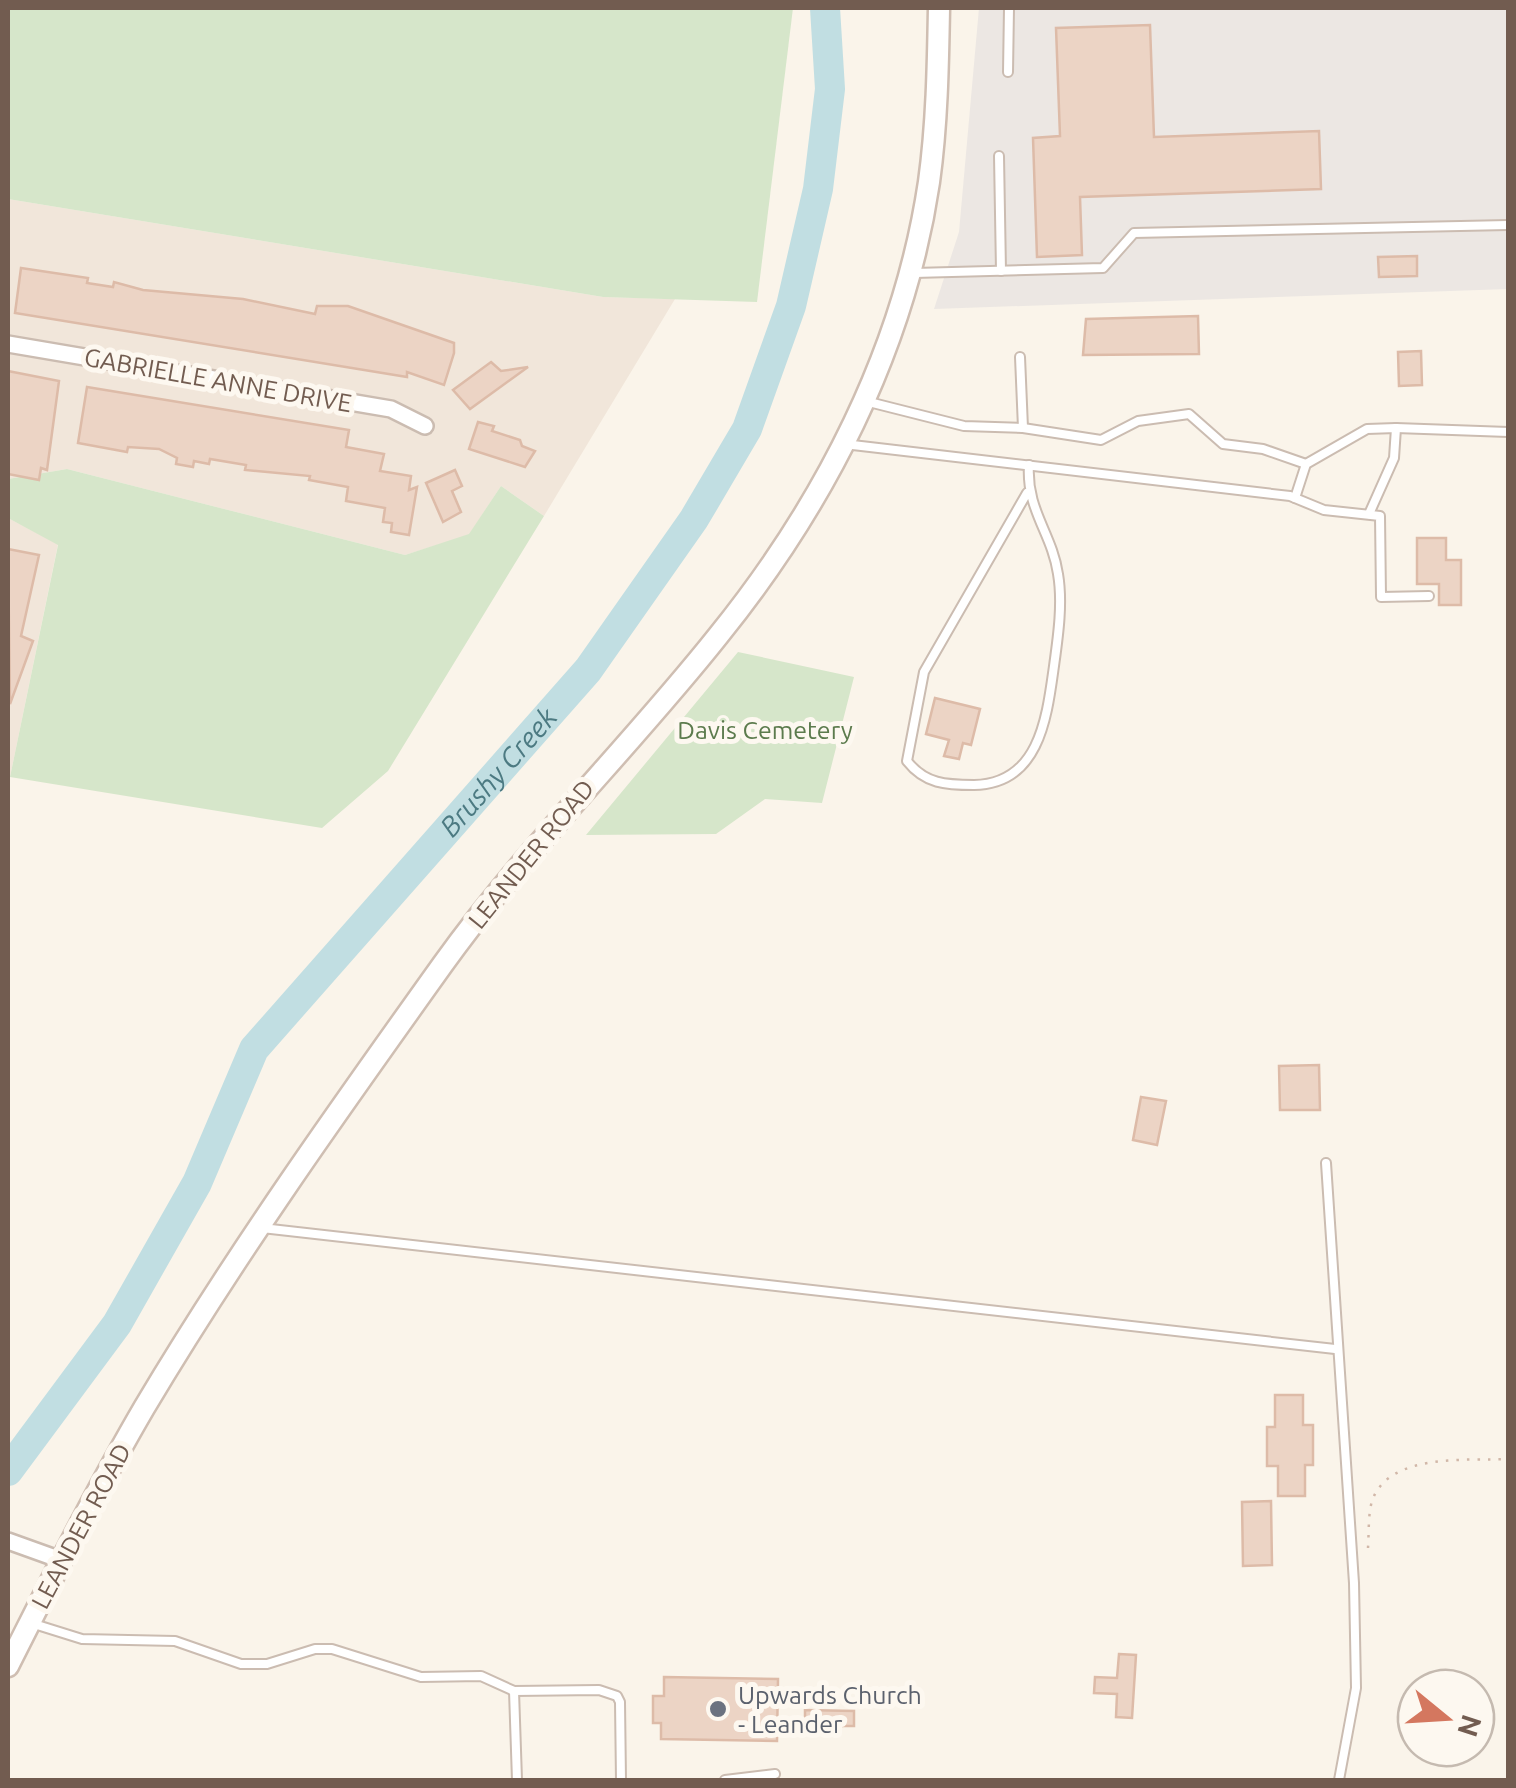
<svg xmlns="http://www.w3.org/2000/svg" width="1516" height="1788" viewBox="0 0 1516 1788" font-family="Ubuntu,sans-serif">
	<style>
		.residential { fill: #f1e6da }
		.industrial { fill: #ece7e3 }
		.green { fill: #d6e6ca }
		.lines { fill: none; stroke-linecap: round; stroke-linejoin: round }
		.river { stroke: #c1dee2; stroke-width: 30 }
		.building { fill: #ecd4c5; stroke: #ddbba8; stroke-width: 2.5 }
		.service-casing { stroke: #cbbcb1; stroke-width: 12 }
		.minor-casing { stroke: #cbbcb1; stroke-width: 20 }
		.secondary-casing { stroke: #cfbeb2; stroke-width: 25 }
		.path { stroke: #d1b7a8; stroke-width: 2.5; stroke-dasharray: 2.5 8; stroke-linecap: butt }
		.service { stroke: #fff; stroke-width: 8 }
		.minor { stroke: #fff; stroke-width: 15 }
		.secondary { stroke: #fff; stroke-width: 20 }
		.worship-dot { fill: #6b7280; stroke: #fdf8f0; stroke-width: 4 }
		.labels { text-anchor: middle; stroke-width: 10; stroke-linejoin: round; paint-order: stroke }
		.street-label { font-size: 25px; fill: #725c50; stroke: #fdf8f0 }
		.park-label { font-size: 25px; fill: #5c7b4d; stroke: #fdf8f0 }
		.worship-label { font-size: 25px; fill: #5b616d; stroke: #fdf8f0; text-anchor: start }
		.water-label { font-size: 28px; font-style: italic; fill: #4c7a82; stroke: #fdf8f0 }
	</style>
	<rect width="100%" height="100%" fill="#faf4ea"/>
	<g class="residential">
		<polygon points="8,199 603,297 675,299 544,516 501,486 469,535 405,555 67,469 8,479"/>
		<polygon points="8,518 58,544 10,777 8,777"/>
	</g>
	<polygon class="industrial" points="979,8 1508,8 1508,289 934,309 959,232"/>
	<g class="green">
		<polygon points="8,8 793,8 757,302 603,297 8,199"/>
		<polygon points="67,469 405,555 469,534 501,486 544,516 388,771 322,828 10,777 58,545 8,518 8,479"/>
		<polygon points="738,652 854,677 822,803 765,799 716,834 586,835"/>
	</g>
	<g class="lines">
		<path class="river" id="s1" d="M 8,1471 L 117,1324 L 197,1183 L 254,1049 L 588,670 L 694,519 L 747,429 L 791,306 L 818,189 L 830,89 L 825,8"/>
	</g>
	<g class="building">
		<polygon points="1150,25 1154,137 1319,131 1321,189 1080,197 1082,255 1037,257 1033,138 1060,136 1056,28"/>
		<polygon points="1417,256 1417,276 1379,277 1378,257"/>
		<polygon points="21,268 88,278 87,283 113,287 114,282 143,290 243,299 315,314 317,306 348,306 454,343 454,353 444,385 407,372 407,377 15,313"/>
		<polygon points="1198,316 1199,354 1083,355 1086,319"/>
		<polygon points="1421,351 1422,385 1399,386 1398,352"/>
		<polygon points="491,362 501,371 528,367 470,409 453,390"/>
		<polygon points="8,371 59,381 47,470 41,468 39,480 8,474"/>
		<polygon points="87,387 349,430 346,447 384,454 380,471 411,476 409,490 417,487 409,535 391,532 392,523 383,522 385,508 346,501 348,487 309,480 310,476 245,470 246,465 210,459 209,464 194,461 193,467 176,464 177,458 159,449 128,447 127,452 78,443"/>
		<polygon points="478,422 494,426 492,431 520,440 522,446 535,451 525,467 469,449"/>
		<polygon points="455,470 462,486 452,491 461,512 443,522 426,483"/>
		<polygon points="1417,538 1446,538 1446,560 1461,560 1461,605 1439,605 1439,584 1417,584"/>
		<polygon points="8,549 39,555 21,636 33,641 10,704"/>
		<polygon points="935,698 980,709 971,745 963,743 959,759 944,756 949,740 926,734"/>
		<polygon points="1319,1065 1320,1110 1280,1110 1279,1066"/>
		<polygon points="1141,1097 1166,1101 1157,1145 1133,1140"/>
		<polygon points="1275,1395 1303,1395 1303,1425 1313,1425 1313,1465 1305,1465 1305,1496 1278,1496 1278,1466 1267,1466 1267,1427 1275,1427"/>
		<polygon points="1271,1501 1272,1565 1243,1566 1242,1502"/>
		<polygon points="1119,1654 1136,1655 1132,1718 1116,1717 1117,1694 1094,1693 1095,1677 1117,1678"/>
		<polygon points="664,1677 778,1679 777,1741 661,1739 661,1723 653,1723 653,1696 664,1696"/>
		<polygon points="805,1710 854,1711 854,1726 824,1726 824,1733 805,1733"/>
	</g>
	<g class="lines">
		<g class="service-casing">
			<g id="service">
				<polyline points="1008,72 1009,8"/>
				<polyline points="999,156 1001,271"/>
				<polyline points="914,273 1103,268 1134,233 1508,225"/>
				<polyline points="865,401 964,426 1023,428 1020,357"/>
				<polyline points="1023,428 1101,440 1138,421 1189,414 1223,444 1263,449 1306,464"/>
				<polyline points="1396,428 1508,432"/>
				<polyline points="844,444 1290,496 1324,510 1380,516 1381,597 1429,596"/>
				<path d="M 1027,493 L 924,672 L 907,761 C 925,784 946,785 974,785 C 1040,784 1047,716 1054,666 C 1058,637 1063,603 1058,574 C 1052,533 1026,510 1029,465"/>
				<polyline points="1295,498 1306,464 1367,429 1396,428 1394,458 1369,514"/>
				<polyline points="1326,1163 1354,1583 1356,1688 1339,1780"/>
				<polyline points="262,1228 1335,1349"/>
				<polyline points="34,1624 82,1639 175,1641 241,1664 267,1664 315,1649 332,1649 421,1677 481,1676 514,1691 599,1690 617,1696 620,1702 621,1780"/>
				<polyline points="514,1691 517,1780"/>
				<polyline points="725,1780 775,1774"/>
			</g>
		</g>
		<g class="minor-casing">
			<g id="minor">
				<polyline points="8,344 391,409 425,426"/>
				<polyline points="8,1541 61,1560"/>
			</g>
		</g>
		<g class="secondary-casing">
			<path id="secondary" d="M 8,1666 C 52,1579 95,1492 144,1408 C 235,1255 340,1108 443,964 C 527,847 629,748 718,636 C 824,505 904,350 929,182 C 937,124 938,66 939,8"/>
		</g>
		<path class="path" d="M 1368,1548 C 1369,1534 1368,1514 1372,1501 C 1389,1452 1468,1461 1508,1459"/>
		<use href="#service" class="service"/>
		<use href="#minor" class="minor"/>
		<use href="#secondary" class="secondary"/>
	</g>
	<circle class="worship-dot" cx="718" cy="1709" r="10"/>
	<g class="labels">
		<g class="street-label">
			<text transform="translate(218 380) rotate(10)" y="9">GABRIELLE ANNE DRIVE</text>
			<text transform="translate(531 854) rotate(-51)" y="9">LEANDER ROAD</text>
			<text transform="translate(81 1526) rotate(-62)" y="9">LEANDER ROAD</text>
		</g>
		<g class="park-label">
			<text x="765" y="739">Davis Cemetery</text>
		</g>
		<g class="worship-label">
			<text x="738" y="1704">Upwards Church<tspan x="738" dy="29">- Leander</tspan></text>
		</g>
		<g class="water-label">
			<text dy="10" stroke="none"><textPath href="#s1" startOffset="860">Brushy Creek</textPath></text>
		</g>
	</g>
	<rect width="1516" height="1788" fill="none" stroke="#725c50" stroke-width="20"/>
	<g transform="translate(1446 1718) rotate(108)"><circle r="48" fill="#fdf8f0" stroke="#c5bab0" stroke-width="2.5"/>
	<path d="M0-8L18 38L0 25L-18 38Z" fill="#d4775f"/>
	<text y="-15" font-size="28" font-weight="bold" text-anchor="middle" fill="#725c50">N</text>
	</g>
</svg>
